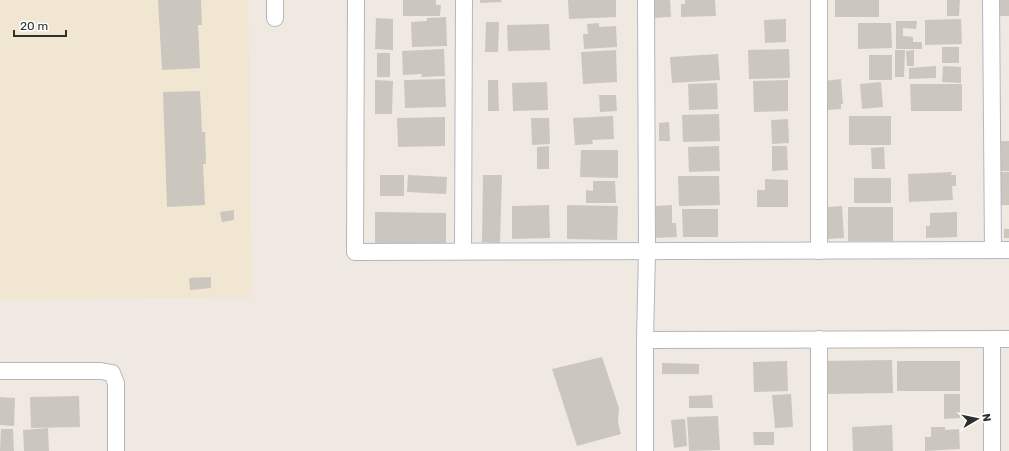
<svg xmlns="http://www.w3.org/2000/svg" width="1009" height="451" viewBox="0 0 1009 451" font-family="Rubik,sans-serif">
	<style>
		.education { fill: #f0e6d1 }
		.building { fill: #cbc7bf }
		.lines { fill: none; stroke-linecap: round; stroke-linejoin: round }
		.street-casing { stroke: #b4b7c1; stroke-width: 18 }
		.street { stroke: #fff; stroke-width: 16 }
	</style>
	<rect width="100%" height="100%" fill="#efe9e1"/>
	<polygon class="education" points="0,0 248,0 252,297 0,300"/>
	<g class="building">
		<polygon points="158,0 201,0 202,25 198,25 200,68 162,70"/>
		<polygon points="403,0 436,0 436,5 441,5 440,16 403,16"/>
		<polygon points="480,0 501,0 502,2 480,3"/>
		<polygon points="568,0 616,0 616,17 569,19"/>
		<polygon points="652,0 670,0 671,17 652,18"/>
		<polygon points="685,0 715,0 716,16 681,17 681,4 685,4"/>
		<rect x="835" y="0" width="44" height="17"/>
		<polygon points="947,0 960,0 959,16 947,16"/>
		<polygon points="997,0 1009,0 1009,16 998,16"/>
		<polygon points="446,17 447,46 412,47 411,22 427,21 427,18"/>
		<polygon points="376,18 393,19 393,50 375,49"/>
		<polygon points="786,19 786,42 765,43 764,20"/>
		<polygon points="961,19 962,44 925,45 925,20"/>
		<polygon points="896,21 917,21 916,29 903,28 903,36 913,37 913,42 922,42 922,49 896,49"/>
		<polygon points="486,22 499,22 498,52 485,52"/>
		<polygon points="599,23 599,27 616,26 617,47 584,49 583,34 588,34 587,24"/>
		<polygon points="858,23 891,23 892,48 858,49"/>
		<polygon points="549,24 550,50 508,51 507,25"/>
		<rect x="942" y="47" width="17" height="16"/>
		<polygon points="444,49 445,76 421,77 422,74 403,75 402,51"/>
		<polygon points="789,49 790,78 749,79 748,50"/>
		<polygon points="616,50 617,82 583,84 581,52"/>
		<polygon points="895,50 905,50 904,77 895,77"/>
		<polygon points="914,50 914,66 907,66 906,51"/>
		<rect x="377" y="53" width="13" height="24"/>
		<polygon points="718,54 720,80 672,83 670,57"/>
		<rect x="869" y="55" width="23" height="25"/>
		<polygon points="936,66 936,78 909,79 909,68"/>
		<polygon points="943,66 961,67 961,83 942,82"/>
		<polygon points="445,79 446,107 405,108 404,80"/>
		<polygon points="841,79 843,104 841,104 841,109 826,110 824,81"/>
		<polygon points="375,80 393,81 392,114 375,114"/>
		<polygon points="488,80 498,80 499,111 488,111"/>
		<polygon points="788,80 788,111 754,112 753,81"/>
		<polygon points="547,82 548,110 513,111 512,83"/>
		<polygon points="881,82 883,107 862,109 860,84"/>
		<polygon points="717,83 718,109 689,110 688,84"/>
		<polygon points="910,84 962,84 962,111 911,111"/>
		<polygon points="200,91 202,132 205,132 206,164 203,164 205,205 167,207 163,92"/>
		<polygon points="599,95 616,95 617,111 600,112"/>
		<polygon points="719,114 720,141 683,142 682,115"/>
		<polygon points="613,116 614,139 592,140 593,144 575,145 573,118"/>
		<rect x="849" y="116" width="42" height="29"/>
		<polygon points="445,117 445,146 398,147 397,118"/>
		<polygon points="531,118 549,118 550,144 532,145"/>
		<polygon points="788,119 789,143 772,144 771,120"/>
		<polygon points="669,122 670,141 659,141 659,123"/>
		<polygon points="998,141 1009,141 1009,171 1000,171"/>
		<polygon points="549,146 549,169 537,169 537,147"/>
		<polygon points="719,146 720,171 689,172 688,147"/>
		<polygon points="772,146 787,146 788,170 772,171"/>
		<polygon points="884,147 885,169 872,169 871,148"/>
		<polygon points="581,150 618,150 618,178 580,177"/>
		<polygon points="952,172 951,175 956,175 956,186 952,186 953,200 909,202 908,174"/>
		<rect x="995" y="172" width="14" height="33"/>
		<rect x="380" y="175" width="24" height="21"/>
		<polygon points="408,175 447,177 446,194 407,192"/>
		<polygon points="483,175 502,175 500,243 482,242"/>
		<polygon points="678,176 719,176 720,205 679,206"/>
		<rect x="854" y="178" width="37" height="25"/>
		<polygon points="765,179 788,180 788,207 757,207 757,190 765,190"/>
		<polygon points="593,181 615,181 616,203 586,203 586,190 593,191"/>
		<polygon points="549,205 550,238 512,239 512,206"/>
		<polygon points="567,205 618,206 617,240 567,239"/>
		<polygon points="672,205 672,223 676,223 677,237 656,238 655,206"/>
		<polygon points="842,206 844,238 828,239 827,207"/>
		<rect x="848" y="207" width="45" height="34"/>
		<polygon points="682,209 718,209 718,237 683,237"/>
		<polygon points="234,210 234,220 222,222 220,212"/>
		<polygon points="375,212 446,213 446,244 375,243"/>
		<polygon points="957,212 957,237 926,238 926,226 930,226 930,213"/>
		<rect x="1004" y="229" width="5" height="9"/>
		<polygon points="211,277 211,288 190,290 189,278"/>
		<polygon points="602,357 619,408 618,423 621,434 577,446 552,369"/>
		<polygon points="892,360 893,393 826,394 825,361"/>
		<polygon points="787,361 788,391 754,392 753,362"/>
		<rect x="897" y="361" width="63" height="30"/>
		<polygon points="662,363 699,364 699,374 662,374"/>
		<polygon points="791,394 793,427 775,428 772,395"/>
		<polygon points="944,394 960,394 960,418 944,419"/>
		<polygon points="712,395 713,408 689,408 689,396"/>
		<polygon points="79,396 80,427 31,428 30,397"/>
		<polygon points="0,397 15,398 14,426 0,425"/>
		<polygon points="718,416 720,450 689,451 687,417"/>
		<polygon points="685,419 687,446 674,448 671,420"/>
		<polygon points="892,425 893,451 853,451 852,427"/>
		<polygon points="931,427 945,427 945,430 959,429 960,449 925,451 925,437 931,437"/>
		<polygon points="48,428 49,451 24,451 23,430"/>
		<polygon points="1,429 13,429 14,451 0,451"/>
		<polygon points="753,432 774,432 774,445 754,445"/>
	</g>
	<g class="lines">
		<g class="street-casing">
			<g id="street">
				<polyline points="275,0 275,18"/>
				<polyline points="356,0 355,252 1009,250"/>
				<polyline points="819,0 819,251"/>
				<polyline points="991,0 993,250"/>
				<polyline points="463,251 464,0"/>
				<polyline points="819,339 819,451"/>
				<polyline points="645,340 1009,339"/>
				<polyline points="0,371 101,371 112,373 116,383 116,451"/>
				<polyline points="645,451 645,340 647,251 646,0"/>
				<polyline points="992,451 992,339"/>
			</g>
		</g>
		<use href="#street" class="street"/>
	</g>
	<g transform="translate(977 419) rotate(81)" stroke="#ffffff" stroke-width="3" paint-order="stroke">
	<path d="M0-3L7 15L0 10L-7 15Z" fill="#2e2e2e"/>
	<text y="-6" font-size="11" font-weight="bold" text-anchor="middle" fill="#2e2e2e">N</text>
	</g>
	<path d="M14 30v6h52v-6" fill="none" stroke="#2e2e2e" stroke-width="2"/>
	<text x="20" y="30" font-size="12" fill="#2e2e2e" stroke="#ffffff" stroke-width="3" paint-order="stroke">20 m</text>
</svg>
